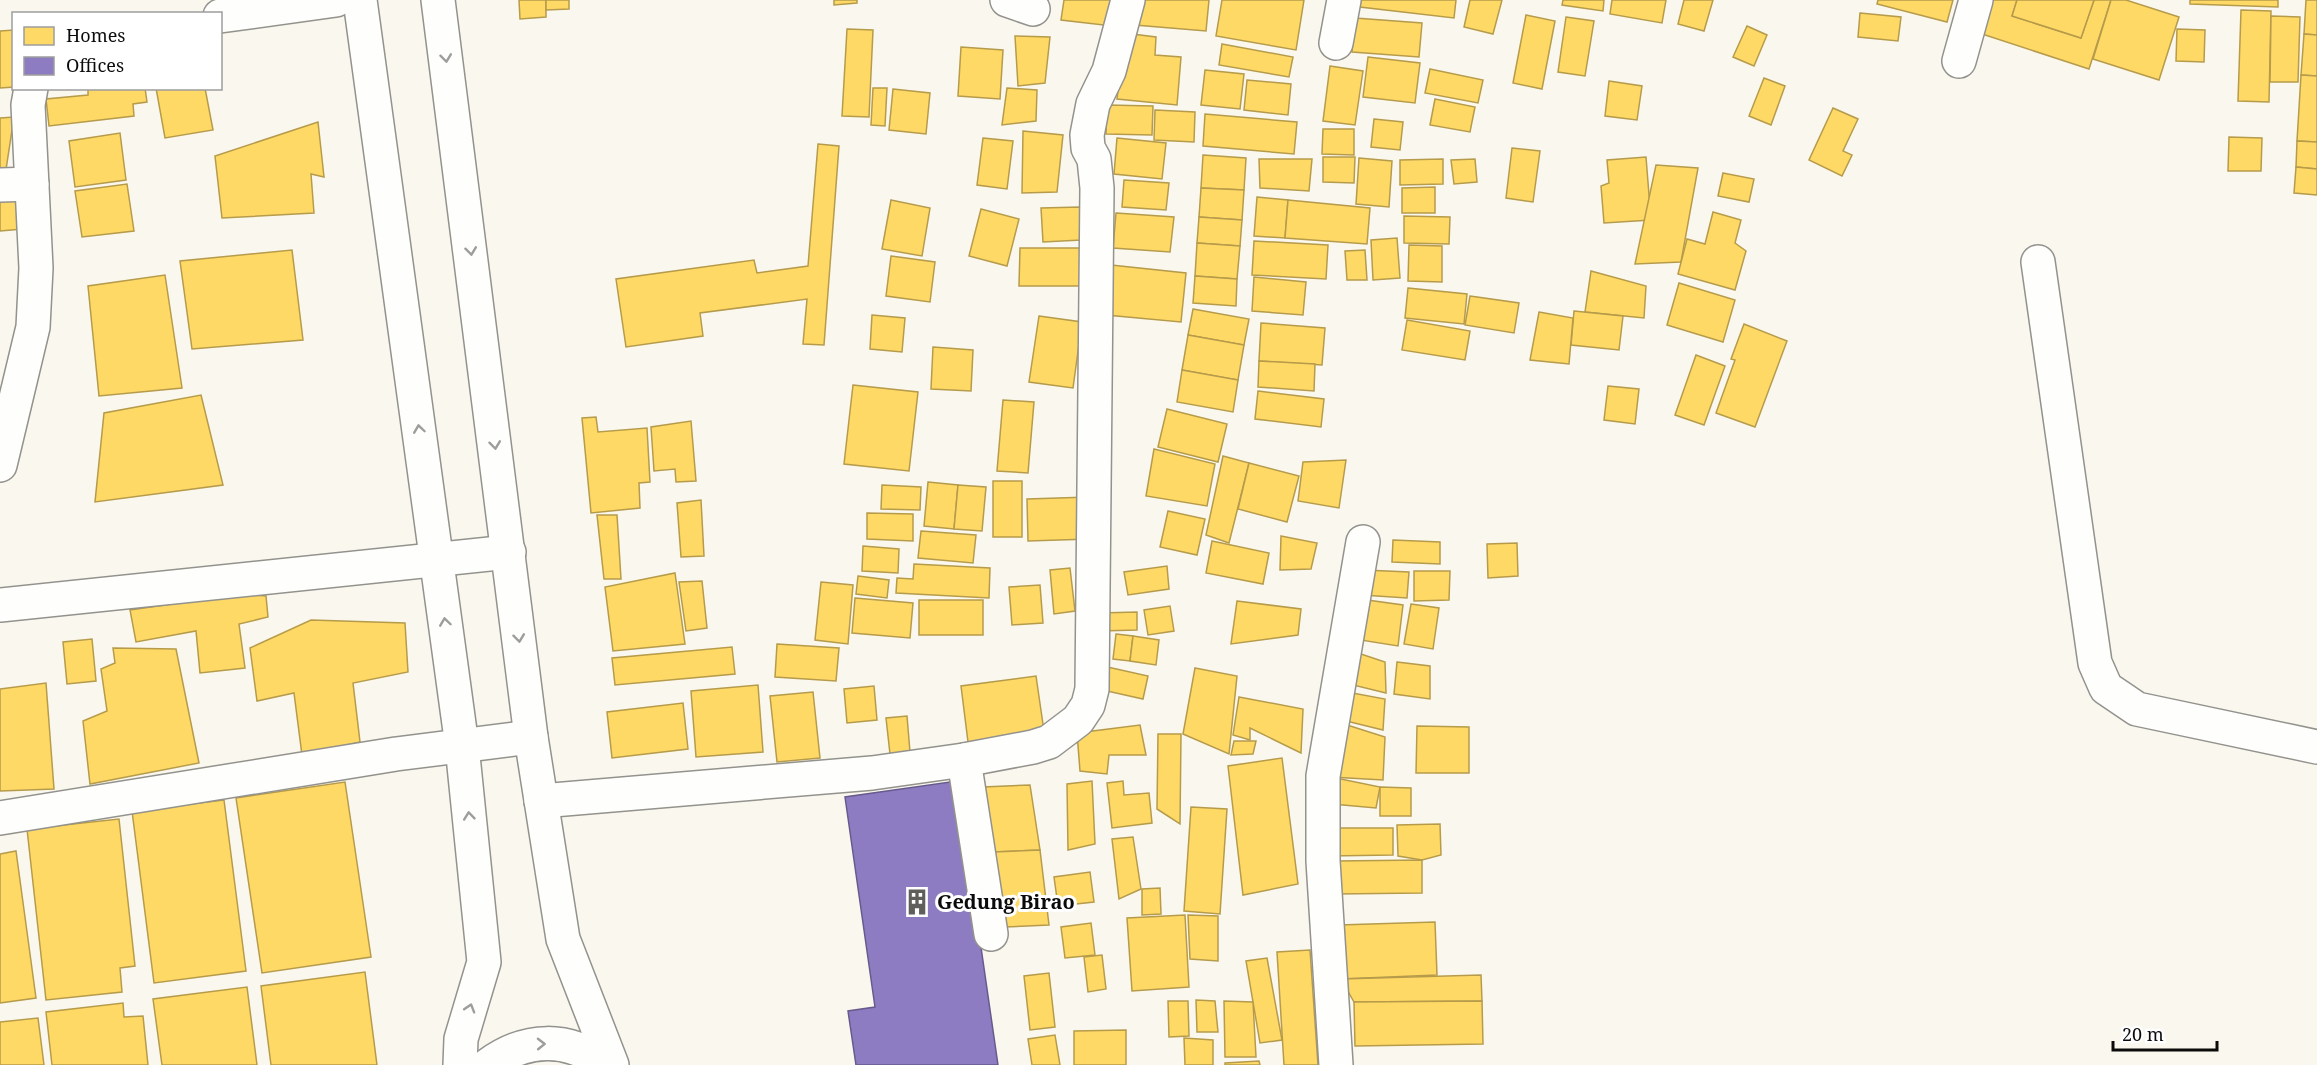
<svg xmlns="http://www.w3.org/2000/svg" width="2317" height="1065" viewBox="0 0 2317 1065" font-family="'Noto Serif',serif">
	<style>
		.homes { fill: #ffd966; stroke: #b69b4b; stroke-width: 1.5 }
		.offices { fill: #8e7cc3; stroke: #675a8c; stroke-width: 1.5 }
		.lines { fill: none; stroke-linecap: round; stroke-linejoin: round }
		.minor-casing { stroke: #93928d; stroke-width: 36 }
		.minor { stroke: #fefefc; stroke-width: 33 }
		.oneway { stroke: #9d9d9c }
		.labels { text-anchor: middle; stroke-width: 6; stroke-linejoin: round; paint-order: stroke }
		.poi-label { font-size: 20px; font-weight: bold; fill: #0b0b0b; stroke: #fff; text-anchor: start }
	</style>
	<rect width="100%" height="100%" fill="#faf8ee"/>
	<g class="homes">
		<polygon points="519,0 546,0 546,17 520,19"/>
		<polygon points="546,0 569,0 569,9 546,10"/>
		<polygon points="834,0 857,0 857,3 834,5"/>
		<polygon points="1064,0 1115,0 1112,26 1061,20"/>
		<polygon points="1137,0 1209,0 1206,31 1135,25"/>
		<polygon points="1222,0 1304,0 1296,50 1216,36"/>
		<polygon points="1361,0 1456,0 1454,18 1360,7"/>
		<polygon points="1470,0 1502,0 1493,34 1464,27"/>
		<polygon points="1563,0 1604,0 1603,11 1562,5"/>
		<polygon points="1612,0 1666,0 1662,23 1610,14"/>
		<polygon points="1684,0 1713,0 1704,31 1678,24"/>
		<polygon points="1878,0 1953,0 1947,22 1877,4"/>
		<polygon points="1986,0 2017,0 2012,16 2081,38 2094,0 2111,0 2089,69 1976,32"/>
		<polygon points="2017,0 2094,0 2081,38 2012,16"/>
		<polygon points="2111,0 2126,0 2179,17 2159,80 2093,59"/>
		<polygon points="2190,0 2278,0 2278,7 2190,4"/>
		<polygon points="2306,0 2317,0 2317,35 2304,34"/>
		<polygon points="2241,10 2271,11 2269,102 2238,101"/>
		<polygon points="1860,13 1901,17 1898,41 1858,37"/>
		<polygon points="1526,15 1555,21 1542,89 1513,83"/>
		<polygon points="2271,16 2300,17 2298,82 2270,82"/>
		<polygon points="1566,17 1594,21 1585,76 1558,72"/>
		<polygon points="1355,18 1422,23 1419,57 1352,52"/>
		<polygon points="1747,26 1767,35 1754,66 1733,57"/>
		<polygon points="847,29 873,30 869,117 842,116"/>
		<polygon points="2177,29 2205,30 2204,62 2176,61"/>
		<polygon points="14,30 14,87 0,88 0,31"/>
		<polygon points="1124,33 1156,37 1155,55 1181,57 1177,105 1117,99"/>
		<polygon points="2304,34 2317,35 2317,76 2301,75"/>
		<polygon points="1015,36 1050,37 1045,83 1018,86"/>
		<polygon points="1222,44 1293,57 1289,77 1219,65"/>
		<polygon points="961,47 1003,50 1000,99 958,96"/>
		<polygon points="1368,57 1420,63 1415,103 1363,97"/>
		<polygon points="1330,66 1363,71 1355,125 1323,121"/>
		<polygon points="1430,69 1483,80 1478,103 1425,93"/>
		<polygon points="1205,70 1244,74 1240,109 1201,105"/>
		<polygon points="2301,75 2317,76 2317,142 2297,141"/>
		<polygon points="1764,78 1785,86 1771,125 1749,116"/>
		<polygon points="1247,80 1291,84 1288,115 1244,110"/>
		<polygon points="1609,81 1642,86 1637,120 1605,116"/>
		<polygon points="88,88 145,88 147,102 133,104 134,116 49,126 46,99 88,95"/>
		<polygon points="156,88 205,88 213,130 165,138"/>
		<polygon points="873,88 887,88 885,126 871,125"/>
		<polygon points="1007,88 1037,90 1036,121 1002,125"/>
		<polygon points="893,89 930,93 926,134 889,130"/>
		<polygon points="1435,99 1475,107 1470,132 1430,125"/>
		<polygon points="1107,105 1153,106 1152,135 1106,134"/>
		<polygon points="1833,108 1858,119 1843,151 1852,155 1842,176 1809,160"/>
		<polygon points="1155,110 1195,112 1194,142 1154,140"/>
		<polygon points="1205,114 1297,122 1294,154 1203,146"/>
		<polygon points="14,117 5,176 0,177 0,118"/>
		<polygon points="1374,119 1403,122 1400,150 1371,147"/>
		<polygon points="318,122 324,177 311,174 314,213 222,218 215,156"/>
		<polygon points="1323,129 1354,129 1354,155 1322,154"/>
		<polygon points="1023,131 1063,135 1057,192 1022,193"/>
		<polygon points="120,133 126,180 75,187 69,141"/>
		<polygon points="2229,137 2262,138 2261,171 2228,171"/>
		<polygon points="983,138 1013,141 1007,189 977,185"/>
		<polygon points="1117,138 1166,143 1162,179 1114,174"/>
		<polygon points="2297,141 2317,142 2317,169 2296,167"/>
		<polygon points="818,144 839,146 824,345 803,344 807,299 700,313 703,336 626,347 616,279 754,260 757,273 808,266"/>
		<polygon points="1512,148 1540,151 1533,202 1506,198"/>
		<polygon points="1203,155 1246,158 1244,190 1201,188"/>
		<polygon points="1323,157 1355,157 1354,183 1323,182"/>
		<polygon points="1646,157 1651,220 1604,223 1601,186 1609,183 1607,160"/>
		<polygon points="1359,158 1392,161 1389,207 1356,204"/>
		<polygon points="1259,159 1312,159 1309,191 1260,188"/>
		<polygon points="1443,159 1443,184 1400,185 1400,160"/>
		<polygon points="1475,159 1477,182 1454,184 1451,160"/>
		<polygon points="1656,165 1698,168 1681,262 1635,264"/>
		<polygon points="2296,167 2317,169 2317,195 2294,193"/>
		<polygon points="1723,173 1754,179 1749,202 1718,196"/>
		<polygon points="1124,180 1169,183 1166,210 1122,207"/>
		<polygon points="127,184 134,231 82,237 75,191"/>
		<polygon points="1435,187 1435,213 1402,213 1402,188"/>
		<polygon points="1201,188 1244,190 1242,220 1199,217"/>
		<polygon points="20,196 23,229 0,231 0,197"/>
		<polygon points="1257,197 1288,200 1285,238 1254,236"/>
		<polygon points="891,200 930,208 922,256 882,249"/>
		<polygon points="1288,200 1370,208 1367,244 1285,238"/>
		<polygon points="1080,207 1081,240 1043,242 1041,208"/>
		<polygon points="981,209 1019,219 1007,266 969,256"/>
		<polygon points="1713,212 1741,220 1735,243 1746,251 1735,290 1678,274 1687,239 1705,244"/>
		<polygon points="1116,213 1174,217 1170,252 1113,248"/>
		<polygon points="1404,216 1450,217 1449,244 1404,243"/>
		<polygon points="1199,217 1242,220 1240,246 1197,243"/>
		<polygon points="1397,238 1400,278 1373,280 1371,240"/>
		<polygon points="1254,241 1328,245 1326,279 1252,275"/>
		<polygon points="1197,243 1240,246 1237,279 1195,276"/>
		<polygon points="1409,245 1442,246 1442,282 1408,281"/>
		<polygon points="1020,248 1087,248 1086,286 1019,286"/>
		<polygon points="292,250 303,340 192,349 180,261"/>
		<polygon points="1365,250 1367,280 1347,280 1345,251"/>
		<polygon points="891,256 935,262 930,302 886,296"/>
		<polygon points="1111,265 1186,273 1181,322 1106,315"/>
		<polygon points="1591,271 1646,286 1644,318 1585,312"/>
		<polygon points="165,275 182,388 99,396 88,286"/>
		<polygon points="1195,276 1237,279 1236,306 1193,303"/>
		<polygon points="1254,277 1306,282 1303,315 1252,311"/>
		<polygon points="1679,283 1735,300 1723,342 1667,325"/>
		<polygon points="1408,288 1467,294 1464,324 1405,318"/>
		<polygon points="1470,296 1519,303 1514,333 1465,325"/>
		<polygon points="1193,309 1249,319 1244,345 1188,335"/>
		<polygon points="1574,311 1623,316 1619,350 1571,345"/>
		<polygon points="1539,312 1573,318 1569,364 1530,360"/>
		<polygon points="872,315 905,318 902,352 870,349"/>
		<polygon points="1039,316 1082,322 1073,388 1029,382"/>
		<polygon points="1407,320 1470,331 1465,360 1402,350"/>
		<polygon points="1261,323 1325,328 1322,365 1259,361"/>
		<polygon points="1744,324 1787,341 1755,427 1716,413 1735,360 1731,359"/>
		<polygon points="1188,335 1244,345 1238,380 1182,370"/>
		<polygon points="933,347 973,350 971,391 931,389"/>
		<polygon points="1696,355 1725,366 1704,425 1675,415"/>
		<polygon points="1259,361 1315,364 1314,391 1258,387"/>
		<polygon points="1182,370 1238,380 1233,412 1177,402"/>
		<polygon points="853,385 918,392 909,471 844,464"/>
		<polygon points="1608,386 1639,389 1635,424 1604,420"/>
		<polygon points="1258,391 1324,399 1321,427 1255,419"/>
		<polygon points="201,395 223,485 95,502 104,413"/>
		<polygon points="1003,400 1034,402 1028,473 997,471"/>
		<polygon points="1167,409 1227,424 1218,462 1158,447"/>
		<polygon points="596,417 598,432 647,428 650,482 639,483 640,508 591,513 582,418"/>
		<polygon points="691,421 696,481 676,482 675,469 654,471 651,427"/>
		<polygon points="1154,449 1215,464 1207,506 1146,496"/>
		<polygon points="1223,456 1249,463 1229,543 1206,535"/>
		<polygon points="1346,460 1339,508 1298,501 1303,462"/>
		<polygon points="1249,463 1299,476 1287,522 1238,509"/>
		<rect x="993" y="481" width="29" height="56"/>
		<polygon points="928,482 958,485 954,529 924,526"/>
		<polygon points="882,485 921,487 920,510 881,509"/>
		<polygon points="958,485 986,487 982,531 954,529"/>
		<polygon points="1089,497 1090,539 1028,541 1027,499"/>
		<polygon points="701,500 704,556 681,557 677,503"/>
		<polygon points="1168,511 1205,519 1197,555 1160,547"/>
		<polygon points="867,513 913,514 913,541 867,539"/>
		<polygon points="597,515 617,515 621,579 604,579"/>
		<polygon points="921,531 976,535 973,563 918,558"/>
		<polygon points="1281,536 1317,543 1311,569 1280,570"/>
		<polygon points="1393,540 1440,542 1440,564 1392,562"/>
		<polygon points="1212,541 1269,553 1263,584 1206,573"/>
		<polygon points="1517,543 1518,576 1488,578 1487,544"/>
		<polygon points="863,546 899,549 898,573 862,571"/>
		<polygon points="914,564 990,568 989,598 896,593 897,578 913,579"/>
		<polygon points="1167,566 1169,589 1128,595 1124,572"/>
		<polygon points="1070,568 1075,611 1054,614 1050,570"/>
		<polygon points="1364,570 1409,572 1407,598 1362,595"/>
		<polygon points="1414,571 1450,571 1449,600 1414,601"/>
		<polygon points="675,573 685,644 613,651 605,587"/>
		<polygon points="858,576 889,580 887,598 856,594"/>
		<polygon points="702,581 707,628 686,631 679,582"/>
		<polygon points="821,582 853,585 848,644 815,640"/>
		<polygon points="1040,585 1043,623 1012,625 1009,587"/>
		<polygon points="241,594 266,596 268,617 239,624 245,668 200,673 196,631 136,642 130,610"/>
		<polygon points="855,598 913,603 910,638 852,633"/>
		<polygon points="1360,599 1403,605 1398,646 1354,639"/>
		<rect x="919" y="600" width="64" height="35"/>
		<polygon points="1237,601 1301,609 1298,635 1231,644"/>
		<polygon points="1411,604 1439,608 1433,649 1404,644"/>
		<polygon points="1170,606 1174,631 1148,635 1144,610"/>
		<polygon points="1137,612 1137,630 1100,631 1100,613"/>
		<polygon points="311,620 405,623 408,672 353,683 360,742 302,755 294,693 257,701 250,648"/>
		<polygon points="1116,634 1133,636 1130,661 1113,659"/>
		<polygon points="1133,636 1159,640 1156,665 1130,661"/>
		<polygon points="92,639 96,681 67,684 63,642"/>
		<polygon points="777,644 839,648 836,681 775,677"/>
		<polygon points="732,647 735,674 615,685 612,658"/>
		<polygon points="113,648 176,649 199,763 90,784 83,721 107,711 101,669 115,663"/>
		<polygon points="1352,651 1385,662 1386,693 1349,684"/>
		<polygon points="1397,662 1430,666 1430,699 1394,694"/>
		<polygon points="1103,666 1148,676 1143,699 1098,689"/>
		<polygon points="1195,668 1237,676 1229,754 1183,734"/>
		<polygon points="1036,676 1044,731 968,742 961,686"/>
		<polygon points="46,683 54,789 0,791 0,689"/>
		<polygon points="758,685 763,752 696,757 691,691"/>
		<polygon points="874,686 877,720 847,723 844,689"/>
		<polygon points="813,692 820,758 777,762 770,696"/>
		<polygon points="1347,692 1385,699 1383,730 1338,719"/>
		<polygon points="1239,697 1303,709 1301,753 1250,728 1250,740 1233,735"/>
		<polygon points="683,703 688,749 612,758 607,712"/>
		<polygon points="907,716 910,752 890,754 886,718"/>
		<polygon points="1344,724 1385,737 1383,780 1331,777"/>
		<polygon points="1140,725 1146,755 1109,755 1107,774 1080,771 1077,733"/>
		<polygon points="1417,726 1469,727 1469,773 1416,773"/>
		<polygon points="1158,734 1181,734 1180,824 1157,809"/>
		<polygon points="1234,741 1256,741 1253,754 1231,755"/>
		<polygon points="1282,758 1298,884 1243,895 1228,766"/>
		<polygon points="1331,777 1380,787 1376,808 1332,804"/>
		<polygon points="1092,781 1095,844 1068,850 1067,784"/>
		<polygon points="1123,781 1124,795 1149,793 1152,823 1112,828 1107,783"/>
		<polygon points="345,782 371,957 262,973 236,798"/>
		<polygon points="1030,785 1040,850 993,852 983,787"/>
		<polygon points="1380,787 1411,788 1411,816 1380,816"/>
		<polygon points="224,800 246,971 154,983 132,811"/>
		<polygon points="1191,807 1227,809 1220,914 1184,911"/>
		<polygon points="119,819 135,966 120,968 122,992 46,1000 27,829"/>
		<polygon points="1440,824 1441,855 1422,860 1398,856 1397,825"/>
		<polygon points="1328,828 1393,828 1393,855 1328,856"/>
		<polygon points="1133,837 1141,889 1119,899 1112,839"/>
		<polygon points="1040,850 1049,925 1004,927 993,852"/>
		<polygon points="16,851 36,998 0,1003 0,854"/>
		<polygon points="1422,860 1422,893 1335,894 1335,861"/>
		<polygon points="1090,872 1094,902 1058,906 1054,877"/>
		<polygon points="1160,888 1161,914 1142,915 1142,889"/>
		<polygon points="1185,915 1189,987 1132,991 1127,918"/>
		<polygon points="1188,915 1218,916 1218,961 1190,959"/>
		<polygon points="1435,922 1437,975 1341,979 1339,925"/>
		<polygon points="1091,923 1095,955 1065,958 1061,927"/>
		<polygon points="1310,950 1318,1065 1284,1065 1277,952"/>
		<polygon points="1102,955 1106,989 1088,992 1084,957"/>
		<polygon points="1267,958 1282,1040 1260,1043 1246,961"/>
		<polygon points="365,972 377,1065 271,1065 261,986"/>
		<polygon points="1049,973 1055,1027 1030,1030 1024,976"/>
		<polygon points="1481,975 1482,1001 1354,1002 1341,979"/>
		<polygon points="247,987 257,1065 162,1065 153,999"/>
		<polygon points="1196,1000 1215,1001 1218,1032 1197,1032"/>
		<polygon points="1168,1001 1188,1001 1189,1036 1169,1037"/>
		<polygon points="1224,1001 1253,1002 1256,1057 1225,1057"/>
		<polygon points="1482,1001 1483,1044 1355,1046 1354,1002"/>
		<polygon points="123,1003 124,1017 143,1016 148,1065 52,1065 46,1012"/>
		<polygon points="38,1018 44,1065 0,1065 0,1022"/>
		<polygon points="1126,1030 1126,1065 1074,1065 1074,1031"/>
		<polygon points="1055,1035 1060,1065 1032,1065 1028,1039"/>
		<polygon points="1184,1038 1213,1040 1213,1065 1185,1065"/>
		<polygon points="1259,1061 1260,1065 1225,1065 1225,1063"/>
	</g>
	<polygon class="offices" points="957,781 998,1065 856,1065 848,1011 875,1007 845,797"/>
	<g class="lines">
		<g class="minor-casing">
			<g id="minor">
				<polyline points="360,0 462,746 484,962 461,1039 460,1065"/>
				<polyline points="438,0 531,737 563,939 612,1065"/>
				<polyline points="1007,0 1033,9"/>
				<polyline points="220,16 336,0"/>
				<polyline points="1336,43 1344,0"/>
				<polyline points="1959,61 1976,0"/>
				<polyline points="0,185 32,184"/>
				<polyline points="2038,262 2095,663 2106,688 2137,709 2317,747"/>
				<polyline points="0,465 33,327 36,268 28,105 31,88"/>
				<polyline points="0,605 509,552"/>
				<polyline points="964,760 991,934"/>
				<polyline points="541,801 872,773 964,760 1033,747 1049,742 1078,720 1088,705 1092,689 1097,188 1094,159 1088,148 1087,135 1093,104 1109,71 1128,0"/>
				<polyline points="0,818 396,754 531,737"/>
				<path d="M 488,1065 C 526,1037 568,1036 606,1065"/>
				<polyline points="1336,1065 1323,861 1323,776 1363,542"/>
			</g>
		</g>
		<use href="#minor" class="minor"/>
	</g>
	<defs><path id="oneway-chevron" d="M-2-3.5L2.5 0L-2 3.5" fill="none" stroke-width="1.6" stroke-linecap="round" stroke-linejoin="round" transform="scale(1.5)"/></defs>
	<g class="oneway">
		<use href="#oneway-chevron" transform="translate(446 58) rotate(83)"/>
		<use href="#oneway-chevron" transform="translate(471 251) rotate(83)"/>
		<use href="#oneway-chevron" transform="translate(419 429) rotate(-98)"/>
		<use href="#oneway-chevron" transform="translate(495 445) rotate(83)"/>
		<use href="#oneway-chevron" transform="translate(445 622) rotate(-98)"/>
		<use href="#oneway-chevron" transform="translate(519 638) rotate(83)"/>
		<use href="#oneway-chevron" transform="translate(469 816) rotate(-96)"/>
		<use href="#oneway-chevron" transform="translate(470 1008) rotate(-73)"/>
		<use href="#oneway-chevron" transform="translate(541 1044) rotate(-1)"/>
	</g>
	<defs>
		<g id="building-bare" transform="scale(2.07)"><path d="M-4-6H4V6H1V3H-1V6H-4ZM-2.5-4.3h1.7v1.8h-1.7ZM.8-4.3h1.7v1.8H.8ZM-2.5-1h1.7V.8h-1.7ZM.8-1h1.7V.8H.8Z" fill="#5f5e5a" stroke="#fff" stroke-width="2.5" paint-order="stroke"/></g>
	</defs>
	<g fill-rule="evenodd">
		<use href="#building-bare" x="917" y="902"/>
	</g>
	<g class="labels">
		<g class="poi-label">
			<text x="937" y="909">Gedung Birao</text>
		</g>
	</g>
	<rect x="12" y="12" width="210" height="78" fill="#ffffff" stroke="#9d9d9d" stroke-width="1.5"/>
	<rect x="24" y="27" width="30" height="18" fill="#ffd966" stroke="#9d9d9d" stroke-width="1.5"/>
	<text x="66" y="42" font-size="18" fill="#0b0b0b">Homes</text>
	<rect x="24" y="57" width="30" height="18" fill="#8e7cc3" stroke="#9d9d9d" stroke-width="1.5"/>
	<text x="66" y="72" font-size="18" fill="#0b0b0b">Offices</text>
	<path d="M2113 1041v9h104v-9" fill="none" stroke="#0b0b0b" stroke-width="3"/>
	<text x="2122" y="1041" font-size="18" fill="#0b0b0b" stroke="#ffffff" stroke-width="4.5" paint-order="stroke">20 m</text>
</svg>
